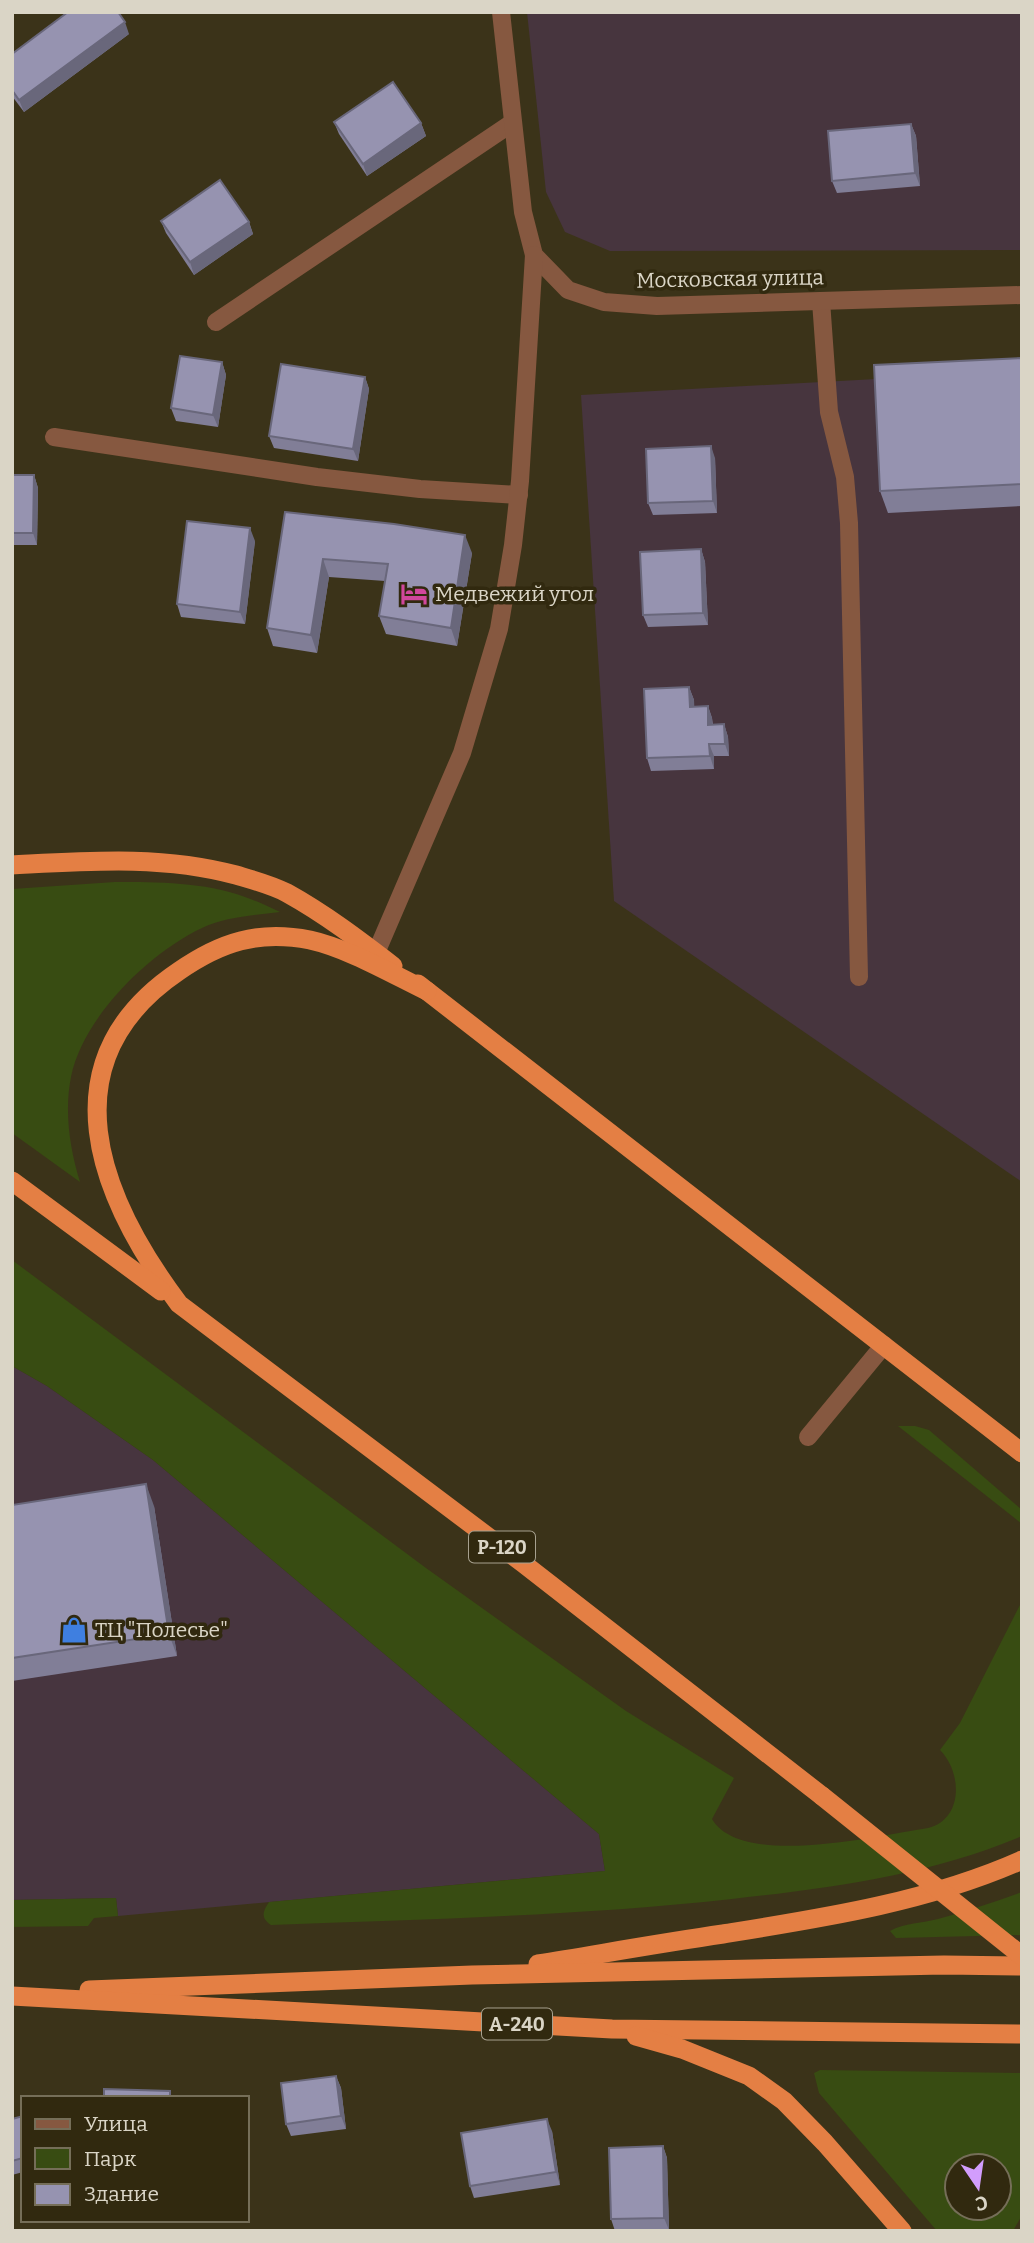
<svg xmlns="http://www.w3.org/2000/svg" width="1034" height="2243" viewBox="0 0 1034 2243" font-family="Bitter,serif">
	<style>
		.commercial { fill: #47353f }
		.industrial { fill: #47353e }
		.green { fill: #384c12; fill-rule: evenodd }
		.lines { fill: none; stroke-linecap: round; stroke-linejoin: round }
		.service { stroke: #865840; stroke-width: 18 }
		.minor { stroke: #865840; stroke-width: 18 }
		.trunk { stroke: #e47f44; stroke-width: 19 }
		.trunk-bridge { stroke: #e47f44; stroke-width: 19 }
		.wall { fill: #817e97 }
		.shaded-wall { fill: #69677b }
		.building { fill: #9693b0; stroke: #69677b; stroke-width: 2 }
		.labels { text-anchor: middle; stroke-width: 7; stroke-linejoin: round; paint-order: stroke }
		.shield { fill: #31290f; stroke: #a7a18f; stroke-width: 2 }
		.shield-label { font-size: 19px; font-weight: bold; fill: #dad5c6 }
		.street-label { font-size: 21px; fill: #dad5c6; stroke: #31290f }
		.poi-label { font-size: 21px; fill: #dad5c6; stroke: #31290f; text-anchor: start }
	</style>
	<rect width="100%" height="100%" fill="#3b3319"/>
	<polygon class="commercial" points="12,1366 47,1386 153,1460 599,1834 605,1871 118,1916 116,1898 12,1900"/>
	<g class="industrial">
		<polygon points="527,12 1022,12 1022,250 610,251 565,232 546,192"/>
		<polygon points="1022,371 1022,1182 614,901 581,395"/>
	</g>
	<g class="green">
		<path d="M 115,882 C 158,882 204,882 245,897 C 257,901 269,907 280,912 C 255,915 225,917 202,928 C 149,953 83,1017 71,1077 C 64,1112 70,1149 80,1182 L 12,1133 L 12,889 Z"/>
		<path d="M 12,1260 L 426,1568 L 626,1711 L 734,1778 L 712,1819 C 741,1869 880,1835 928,1828 C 964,1819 962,1772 940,1750 L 960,1723 L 1022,1601 L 1022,1836 C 931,1875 830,1888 732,1899 C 579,1916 425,1919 271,1925 C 260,1918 263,1911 269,1902 L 605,1871 L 599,1834 L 153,1460 L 47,1386 L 12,1366 Z"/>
		<polygon points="898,1426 915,1426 929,1430 1022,1510 1022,1524"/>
		<path d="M 1022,1892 L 1022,1935 L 896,1938 L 890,1931 C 904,1923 923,1923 938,1919 C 967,1911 994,1902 1022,1892 Z"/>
		<polygon points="116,1898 118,1916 94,1918 88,1926 12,1927 12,1900"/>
		<path d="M 820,2070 L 1022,2073 L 1022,2215 L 1013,2231 L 937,2231 L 819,2093 L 814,2073 ZM 999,2166 L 999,2208 L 957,2208 L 957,2166 Z"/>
	</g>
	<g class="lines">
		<g class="service">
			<polyline points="821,301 829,412 845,477 849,523 859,977"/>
			<polyline points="216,322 512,123"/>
			<polyline points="54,437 317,477 420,489 519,495"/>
			<polyline points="808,1437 884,1345"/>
		</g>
		<g class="minor">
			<polyline points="501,12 523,212 534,255 568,290 604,302 657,306 1022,295"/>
			<polyline points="376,953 462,753 499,629 513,545 520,481 534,255"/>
		</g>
		<g class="trunk">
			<path d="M 12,865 C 88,861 162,855 236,875 C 253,880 272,885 287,893 C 325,914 359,940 393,966"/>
			<polyline points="418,984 1022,1453"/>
			<path d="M 427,991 C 392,974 347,948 310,940 C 258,930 221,942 179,971 C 44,1062 99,1197 179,1304 L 524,1564 L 822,1796"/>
			<polyline points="12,1181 161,1291"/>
			<path d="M 538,1964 C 600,1954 661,1943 723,1934 C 823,1918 928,1902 1022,1860"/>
			<polyline points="89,1990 472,1975 944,1965 1022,1966"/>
			<polyline points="12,1996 612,2029 1022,2034"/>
			<polyline points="636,2036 682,2049 749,2076 784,2101 825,2143 902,2231"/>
		</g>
		<polyline class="trunk-bridge" points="822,1796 1022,1956"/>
	</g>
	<g class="wall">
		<polygon points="129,34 24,112 12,96 12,54"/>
		<polygon points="334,122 421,123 426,136 367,176 339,134"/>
		<polygon points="911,124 916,136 920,186 837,193 832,181"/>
		<polygon points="161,221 249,222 253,234 194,275 166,233"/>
		<polygon points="1022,358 1022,506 888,513 880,491"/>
		<polygon points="222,362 226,375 218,427 176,421 171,408"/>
		<polygon points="365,377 369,389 358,461 274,448 269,436"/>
		<polygon points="715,458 717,513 653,515 648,503"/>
		<polygon points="12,475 34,475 38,488 37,545 12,545"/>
		<polygon points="285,512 472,553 457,646 386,634 379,616 385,581 329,577 317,653 273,646 267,628"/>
		<polygon points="255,541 245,624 181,617 177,604"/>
		<polygon points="701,549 705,562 708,625 648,627 643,615"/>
		<polygon points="689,687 694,700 694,707 708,706 712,718 713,725 724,724 728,737 729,756 714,756 714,769 651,771 647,758"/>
		<polygon points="12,1505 154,1506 177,1656 12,1681"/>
		<polygon points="336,2076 341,2088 346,2129 291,2136 286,2124"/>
		<polygon points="23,2116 23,2172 12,2175 12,2119"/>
		<polygon points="552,2131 560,2185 474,2198 470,2186"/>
		<polygon points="663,2146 667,2158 669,2230 615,2231 611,2219"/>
	</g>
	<g class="shaded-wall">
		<polygon points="125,22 129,34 24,112 19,100"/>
		<polygon points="421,123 426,136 367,176 363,164"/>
		<polygon points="911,124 916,136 920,186 915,173"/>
		<polygon points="249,222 253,234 194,275 190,262"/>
		<polygon points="222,362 226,375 218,427 213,415"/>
		<polygon points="365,377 369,389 358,461 353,449"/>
		<polygon points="711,446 715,458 717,513 713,501"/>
		<polygon points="34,475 38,488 37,545 33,533"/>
		<polygon points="250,528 255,541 245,624 240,612"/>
		<polygon points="465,535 472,553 457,646 451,628"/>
		<polygon points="701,549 705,562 708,625 703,613"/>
		<polygon points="323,559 329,577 317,653 311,635"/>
		<polygon points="689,687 694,700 695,719 690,707"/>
		<polygon points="708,706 712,718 713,737 708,725"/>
		<polygon points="724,724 728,737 729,756 725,744"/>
		<polygon points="709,744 714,756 714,769 710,756"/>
		<polygon points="146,1484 154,1506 177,1656 169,1634"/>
		<polygon points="336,2076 341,2088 346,2129 341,2116"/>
		<polygon points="547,2119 552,2131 560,2185 556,2172"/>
		<polygon points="663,2146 667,2158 669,2230 664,2218"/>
	</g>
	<g class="building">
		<polygon points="68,12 118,12 125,22 19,100 12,90 12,54"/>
		<polygon points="393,82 421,123 363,164 334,122"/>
		<polygon points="911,124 915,173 832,181 828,131"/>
		<polygon points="220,180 249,222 190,262 161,221"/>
		<polygon points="180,356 222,362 213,415 171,408"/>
		<polygon points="1022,358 1022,484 880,491 874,365"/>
		<polygon points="281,364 365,377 353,449 269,436"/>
		<polygon points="711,446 713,501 648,503 646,449"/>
		<polygon points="12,475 34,475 33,533 12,533"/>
		<polygon points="285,512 394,524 465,535 451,628 379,616 388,564 323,559 311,635 267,628"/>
		<polygon points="187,521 250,528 240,612 177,604"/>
		<polygon points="701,549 703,613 643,615 640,552"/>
		<polygon points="689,687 690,707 708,706 708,725 724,724 725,744 709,744 710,756 647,758 644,689"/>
		<polygon points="146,1484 169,1634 12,1658 12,1505"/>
		<polygon points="336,2076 341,2116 286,2124 281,2083"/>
		<polygon points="104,2089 170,2091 170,2098 104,2098"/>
		<polygon points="23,2116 23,2158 12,2161 12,2119"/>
		<polygon points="547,2119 556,2172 470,2186 461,2133"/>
		<polygon points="663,2146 664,2218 611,2219 609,2148"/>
	</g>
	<defs>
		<g id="hotel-bare" transform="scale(2.1)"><path d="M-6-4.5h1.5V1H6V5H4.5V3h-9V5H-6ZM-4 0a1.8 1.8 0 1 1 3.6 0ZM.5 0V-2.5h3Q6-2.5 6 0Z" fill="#d1479c" stroke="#31290f" stroke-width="2.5" paint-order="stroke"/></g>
		<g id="shop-bare" transform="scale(2.1)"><path d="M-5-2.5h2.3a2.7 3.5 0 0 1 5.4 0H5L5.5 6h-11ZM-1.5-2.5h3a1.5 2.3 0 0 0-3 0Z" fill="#3f7fe0" stroke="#31290f" stroke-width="2.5" paint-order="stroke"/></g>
	</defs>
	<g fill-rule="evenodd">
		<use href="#hotel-bare" x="414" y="594"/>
		<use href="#shop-bare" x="74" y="1630"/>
	</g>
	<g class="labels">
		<g class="shield">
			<rect x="469" y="1531.5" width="66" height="31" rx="5"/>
			<rect x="482" y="2008.5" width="70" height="31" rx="5"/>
		</g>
		<g class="shield-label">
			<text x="502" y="1554">Р-120</text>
			<text x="517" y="2031">А-240</text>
		</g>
		<g class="street-label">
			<text transform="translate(730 279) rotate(-1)" y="7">Московская улица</text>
		</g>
		<g class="poi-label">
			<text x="435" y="601">Медвежий угол</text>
			<text x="95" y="1637">ТЦ "Полесье"</text>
		</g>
	</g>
	<rect width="1034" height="2243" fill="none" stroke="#dad5c6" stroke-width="28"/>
	<rect x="21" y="2096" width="228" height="126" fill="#31290f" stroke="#756e58" stroke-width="2"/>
	<rect x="35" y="2119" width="35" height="10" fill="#865840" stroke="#756e58" stroke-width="2"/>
	<text x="84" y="2131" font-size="21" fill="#dad5c6">Улица</text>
	<rect x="35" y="2148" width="35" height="21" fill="#384c12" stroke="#756e58" stroke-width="2"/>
	<text x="84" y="2166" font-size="21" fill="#dad5c6">Парк</text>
	<rect x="35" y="2184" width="35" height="21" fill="#9693b0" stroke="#756e58" stroke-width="2"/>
	<text x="84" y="2201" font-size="21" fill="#dad5c6">Здание</text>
	<g transform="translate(978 2187) rotate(167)"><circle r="33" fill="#31290f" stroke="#756e58" stroke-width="2"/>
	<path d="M0-5L12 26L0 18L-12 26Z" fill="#d29dfd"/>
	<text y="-10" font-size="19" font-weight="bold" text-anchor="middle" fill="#dad5c6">С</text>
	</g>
</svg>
